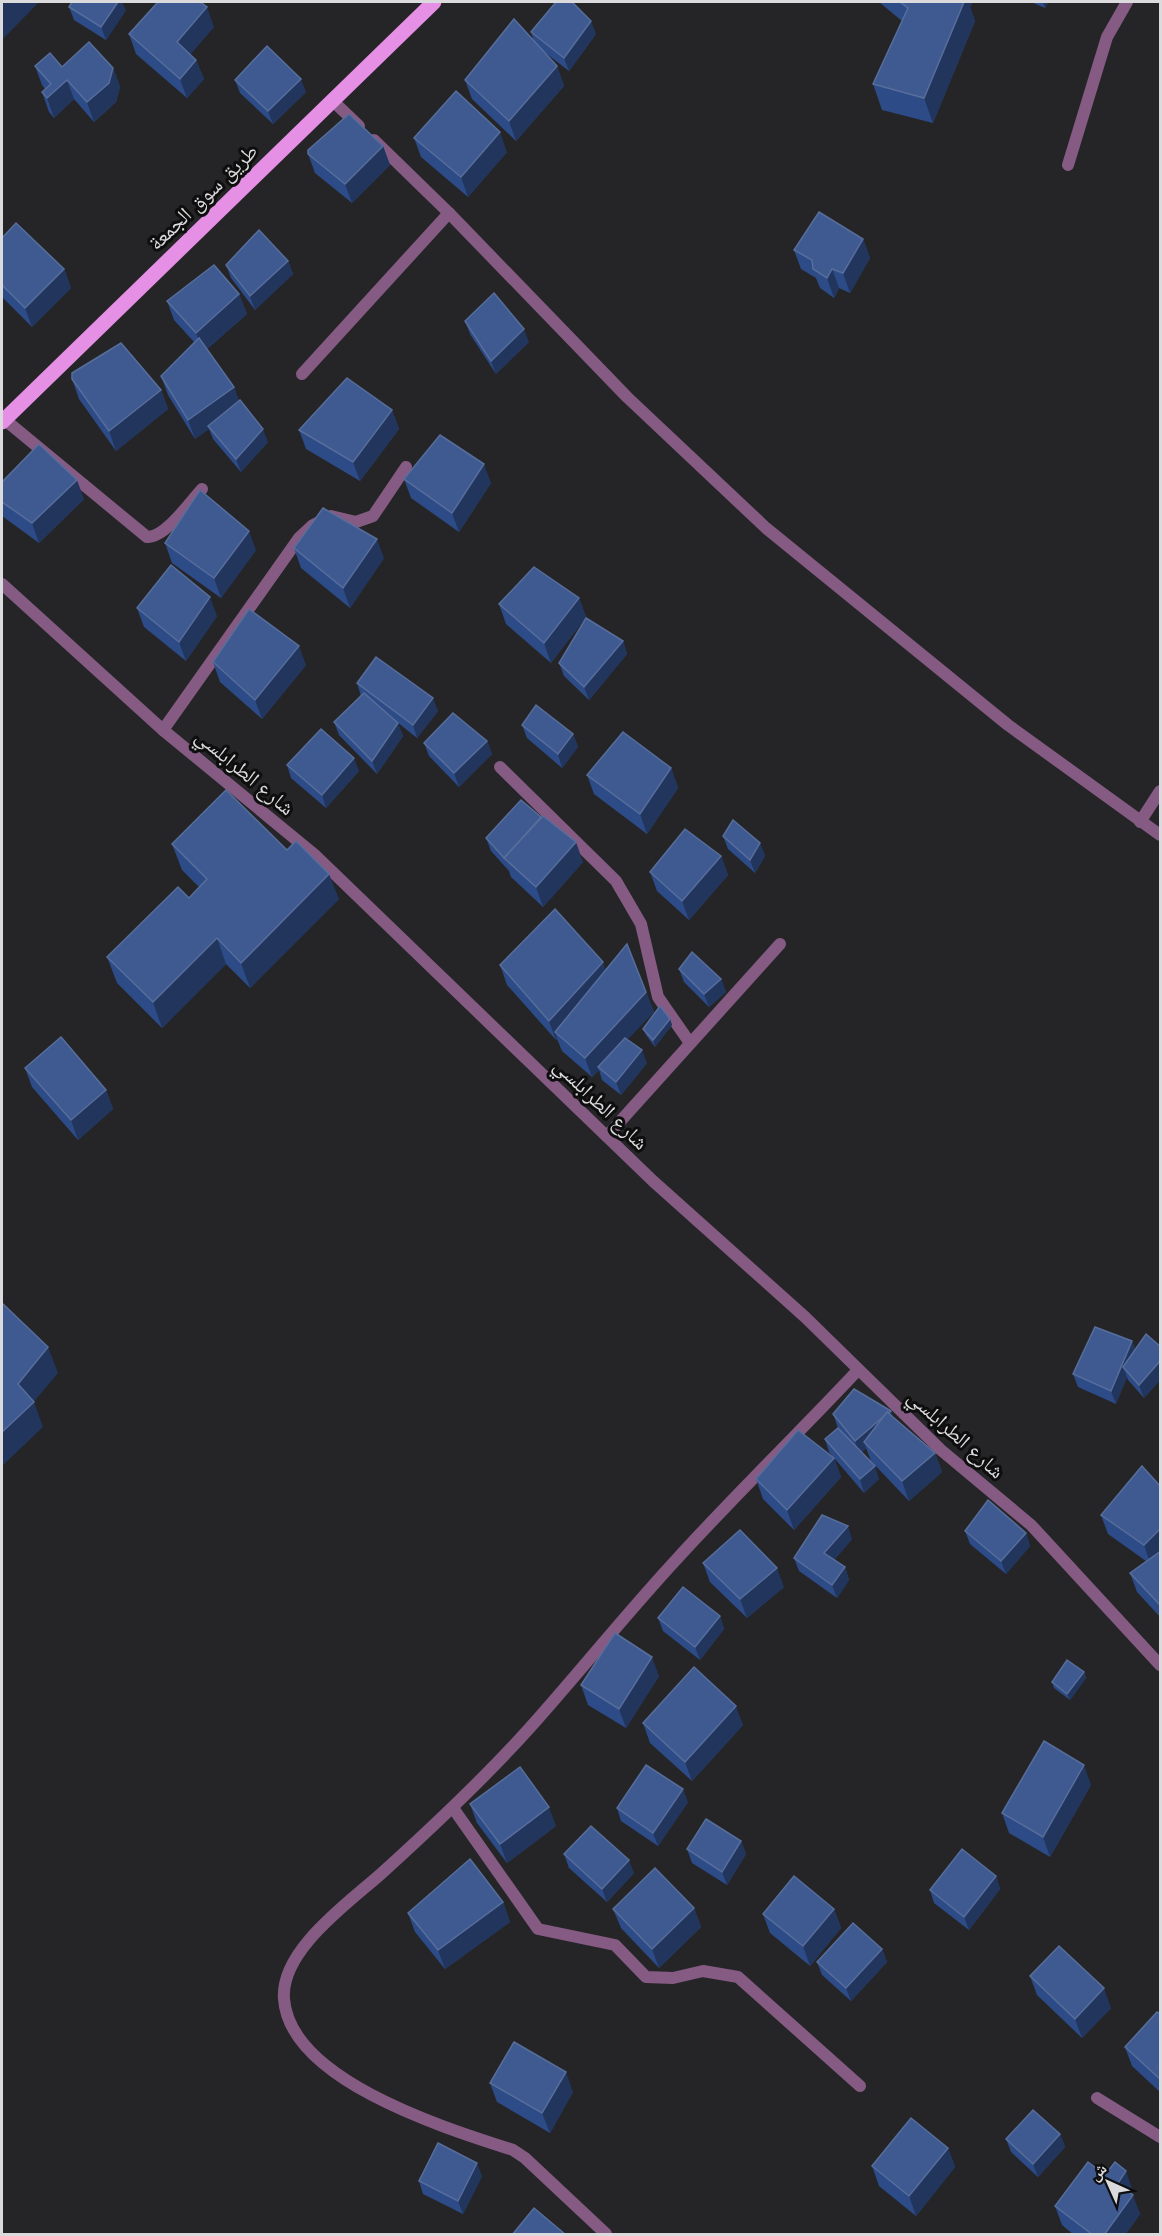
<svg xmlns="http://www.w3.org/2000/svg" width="1162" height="2236" viewBox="0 0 1162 2236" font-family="Helvetica,'Noto Naskh Arabic',sans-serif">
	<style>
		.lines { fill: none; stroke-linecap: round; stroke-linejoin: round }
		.street { stroke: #855b84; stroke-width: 12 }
		.primary { stroke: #e58fe5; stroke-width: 15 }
		.wall { fill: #2c4b87 }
		.shaded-wall { fill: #21355d }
		.building { fill: #3f5a90; stroke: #576e9c; stroke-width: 1.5 }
		.labels { text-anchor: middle; stroke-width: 6; stroke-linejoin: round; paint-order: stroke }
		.street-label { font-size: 21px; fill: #dbdadc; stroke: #0e0e0f }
	</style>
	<rect width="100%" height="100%" fill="#252527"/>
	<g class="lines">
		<g class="street">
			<polyline points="333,101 359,126"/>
			<polyline points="374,140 449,213 627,397 766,528 1008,725 1160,835"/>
			<polyline points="1068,165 1107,37 1127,2"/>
			<polyline points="302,374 449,213"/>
			<path d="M 4,419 L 147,537 C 165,538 190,502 202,489"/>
			<polyline points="2,584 163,730 316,856 653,1181 805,1317 941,1450 1031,1525 1160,1665"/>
			<polyline points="163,730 299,538 313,525 331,516 356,522 373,516 406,467"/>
			<polyline points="500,767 616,881 641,924 658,997 690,1043"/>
			<polyline points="1140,822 1160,791"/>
			<polyline points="607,1136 780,944"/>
			<polyline points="453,1808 538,1929 615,1945 646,1977 673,1978 703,1971 738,1977 860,2086"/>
			<polyline points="1097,2098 1160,2137"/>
			<path d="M 606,2234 L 525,2158 L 513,2150 C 448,2129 290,2081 284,1999 C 280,1950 350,1902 383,1872 C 436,1824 488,1775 535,1722 C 582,1669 627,1613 675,1561 C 734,1496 798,1434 858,1370"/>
		</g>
		<polyline class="primary" points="2,422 434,2"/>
	</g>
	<g class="wall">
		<polygon points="879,2 973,2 970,7 975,21 933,123 882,110 873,84 902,21"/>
		<polygon points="1031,2 1048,2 1045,8"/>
		<polygon points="69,7 126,10 106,40 74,20"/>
		<polygon points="214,27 190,54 196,60 204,79 187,98 136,54 129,34"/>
		<polygon points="531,32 596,34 569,71 543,51 557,66 564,86 516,141 472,99 465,80 534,41"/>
		<polygon points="35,66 113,68 120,87 116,102 94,122 74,99 54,118 49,112 42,92 45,89 42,85"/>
		<polygon points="235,80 306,92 273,124 240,93"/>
		<polygon points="414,138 507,152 468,197 421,157"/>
		<polygon points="383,146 390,165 352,203 315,173 308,154"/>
		<polygon points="2,238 64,269 71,288 32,327 2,297"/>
		<polygon points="863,239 870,258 850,293 839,288 834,298 820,288 816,278 801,269 794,250"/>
		<polygon points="288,261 293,274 255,310 231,278 226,265"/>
		<polygon points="239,294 247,314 207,349 234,387 239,401 268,442 241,472 213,439 209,429 195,439 168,395 161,376 195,343 174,320 167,301"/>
		<polygon points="465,321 529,342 496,374 470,334"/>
		<polygon points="72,379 161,390 168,409 116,451 79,399"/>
		<polygon points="392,410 399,429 360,481 306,449 299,430"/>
		<polygon points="404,479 491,483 459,532 411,498"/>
		<polygon points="2,482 84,499 39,543 2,516"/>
		<polygon points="165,543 256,550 221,598 172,563"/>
		<polygon points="294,548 384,558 350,608 301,568"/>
		<polygon points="579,598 586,617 551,663 506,624 499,604"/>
		<polygon points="137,608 217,616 186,661 144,627"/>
		<polygon points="623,641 627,654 589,700 564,676 559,663"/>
		<polygon points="213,662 306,665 262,719 220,682"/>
		<polygon points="357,683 438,711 417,738 397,722 403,736 377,774 339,735 334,722 361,696"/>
		<polygon points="522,725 573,734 578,747 562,768 527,738"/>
		<polygon points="487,741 492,754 459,787 429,756 424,743"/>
		<polygon points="287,765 359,771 326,808 291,778"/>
		<polygon points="671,768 678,788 647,834 594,794 587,775"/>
		<polygon points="723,836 760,843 765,856 755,873 728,849"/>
		<polygon points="486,838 583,862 543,907 511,877 509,871 491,851"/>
		<polygon points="172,844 287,850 339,899 250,988 226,964 162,1028 117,983 107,957 189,898 199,887 182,870"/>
		<polygon points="721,856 728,875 689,920 657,891 650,872"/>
		<polygon points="500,965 606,970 646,992 654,1012 627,1039 647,1063 621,1095 602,1080 599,1070 592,1077 562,1051 557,1039 556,1040 507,985"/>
		<polygon points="679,969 721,979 726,992 709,1007 684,982"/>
		<polygon points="670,1019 672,1025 655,1047 646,1035 643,1029"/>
		<polygon points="25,1068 106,1090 113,1109 78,1140 32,1087"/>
		<polygon points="1132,1341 1135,1349 1161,1347 1161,1379 1144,1398 1128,1380 1127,1377 1116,1404 1078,1387 1073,1374"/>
		<polygon points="891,1411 893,1417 935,1453 942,1472 909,1501 871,1461 866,1448 862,1452 879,1479 864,1493 829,1452 825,1439 838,1428 833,1414"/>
		<polygon points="834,1458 841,1477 794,1530 763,1499 756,1479"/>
		<polygon points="1161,1487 1161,1618 1137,1592 1130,1573 1146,1561 1108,1534 1101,1515"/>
		<polygon points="965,1531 1026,1533 1030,1546 1006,1574 970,1544"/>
		<polygon points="852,1539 834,1560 845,1567 849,1580 837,1598 799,1571 794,1558"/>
		<polygon points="703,1563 784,1587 747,1618 710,1582"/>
		<polygon points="720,1616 724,1629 700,1660 663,1631 658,1618"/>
		<polygon points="1084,1672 1086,1678 1070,1700 1054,1688 1052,1682"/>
		<polygon points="659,1676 626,1728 588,1705 581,1685"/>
		<polygon points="643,1723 743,1725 692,1781 650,1743"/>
		<polygon points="1091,1785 1050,1857 1009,1833 1002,1813"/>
		<polygon points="688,1802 658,1846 621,1821 617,1808"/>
		<polygon points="470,1804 556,1826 507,1863 477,1823"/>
		<polygon points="741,1841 746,1854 727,1885 692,1863 687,1849"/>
		<polygon points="564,1854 634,1873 607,1902 569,1868"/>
		<polygon points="996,1876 1000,1889 969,1930 934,1903 930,1890"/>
		<polygon points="503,1902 510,1922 445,1969 415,1932 408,1913"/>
		<polygon points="694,1908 701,1927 659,1968 621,1928 613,1909"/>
		<polygon points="834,1909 841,1928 810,1966 770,1933 763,1914"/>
		<polygon points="882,1949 887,1962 851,2001 822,1975 817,1962"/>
		<polygon points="1030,1976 1111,2008 1082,2038 1037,1995"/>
		<polygon points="1161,2014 1161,2093 1132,2066 1125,2047"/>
		<polygon points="490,2083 573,2092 550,2133 497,2102"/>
		<polygon points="1060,2134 1065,2147 1038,2177 1011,2152 1006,2139"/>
		<polygon points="948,2148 955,2167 916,2216 879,2186 872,2166"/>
		<polygon points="1105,2175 1133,2191 1131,2193 1140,2214 1125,2235 1074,2235 1062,2225 1055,2206"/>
		<polygon points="482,2176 463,2214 423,2194 419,2181"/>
	</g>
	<g class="shaded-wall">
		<polygon points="5,2 39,2 2,40 2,5"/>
		<polygon points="118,2 122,2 126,10 106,40 101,27"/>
		<polygon points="962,2 973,2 970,7 975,21 933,123 924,98"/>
		<polygon points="1043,2 1048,2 1045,8"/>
		<polygon points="207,7 214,27 184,62 177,42"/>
		<polygon points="591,21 596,34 569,71 564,58"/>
		<polygon points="196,60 204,79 187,98 180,79"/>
		<polygon points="557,66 564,86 516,141 509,121"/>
		<polygon points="113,68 120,87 116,102 94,122 87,102"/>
		<polygon points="301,79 306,92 273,124 268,111"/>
		<polygon points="67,80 74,99 54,118 47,98"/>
		<polygon points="500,132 507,152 468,197 461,177"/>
		<polygon points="383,146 390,165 352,203 345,184"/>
		<polygon points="863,239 870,258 850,293 843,273"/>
		<polygon points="288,261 293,274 255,310 250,296"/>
		<polygon points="64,269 71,288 32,327 25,308"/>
		<polygon points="832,269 839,288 834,298 827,278"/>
		<polygon points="239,294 247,314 203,352 196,333"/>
		<polygon points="524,329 529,342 496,374 491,361"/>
		<polygon points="234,387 241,406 208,426 209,429 195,439 188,420"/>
		<polygon points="161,390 168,409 116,451 109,431"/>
		<polygon points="392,410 399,429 360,481 353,462"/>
		<polygon points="263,429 268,442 241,472 236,459"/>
		<polygon points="484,464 491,483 459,532 452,513"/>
		<polygon points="77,480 84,499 39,543 32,523"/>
		<polygon points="249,531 256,550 221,598 214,578"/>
		<polygon points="377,539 384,558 350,608 343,588"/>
		<polygon points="210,597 217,616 186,661 179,642"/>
		<polygon points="579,598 586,617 551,663 544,643"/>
		<polygon points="623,641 627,654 589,700 584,687"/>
		<polygon points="299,646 306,665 262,719 255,700"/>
		<polygon points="433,698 438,711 417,738 413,725"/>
		<polygon points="398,723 403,736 377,774 372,761"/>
		<polygon points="573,734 578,747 562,768 558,754"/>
		<polygon points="487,741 492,754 459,787 454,773"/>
		<polygon points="354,758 359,771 326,808 322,795"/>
		<polygon points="671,768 678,788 647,834 640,814"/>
		<polygon points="576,842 583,862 543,907 536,887"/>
		<polygon points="760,843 765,856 755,873 750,860"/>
		<polygon points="721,856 728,875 689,920 682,901"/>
		<polygon points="329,874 339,899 250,988 241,963"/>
		<polygon points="217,938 226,964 162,1028 153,1002"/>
		<polygon points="603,962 610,981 555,1032 557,1039 556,1040 549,1021"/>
		<polygon points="721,979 726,992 709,1007 704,994"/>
		<polygon points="646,992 654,1012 600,1069 598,1067 599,1070 592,1077 585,1058"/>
		<polygon points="670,1019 672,1025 655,1047 653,1040"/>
		<polygon points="642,1050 647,1063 621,1095 616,1082"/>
		<polygon points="106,1090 113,1109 78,1140 71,1120"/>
		<polygon points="1132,1341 1137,1354 1123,1367 1127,1377 1116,1404 1111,1391"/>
		<polygon points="48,1347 58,1373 32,1404 34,1402 43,1427 2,1466 2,1432 18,1384"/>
		<polygon points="1161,1360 1161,1379 1144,1398 1139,1385"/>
		<polygon points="891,1411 896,1424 864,1442 866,1448 859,1454 855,1441"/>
		<polygon points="935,1453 942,1472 909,1501 902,1481"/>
		<polygon points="834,1458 841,1477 794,1530 787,1510"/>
		<polygon points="875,1466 879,1479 864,1493 860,1479"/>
		<polygon points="848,1526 852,1539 829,1566 824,1553"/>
		<polygon points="1161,1528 1161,1555 1151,1565 1144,1545"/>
		<polygon points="1026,1533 1030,1546 1006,1574 1001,1561"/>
		<polygon points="845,1567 849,1580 837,1598 832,1585"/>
		<polygon points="777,1568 784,1587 747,1618 740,1599"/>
		<polygon points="720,1616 724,1629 700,1660 695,1647"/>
		<polygon points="652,1657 659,1676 626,1728 619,1709"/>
		<polygon points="1084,1672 1086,1678 1070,1700 1067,1694"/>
		<polygon points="736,1706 743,1725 692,1781 685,1762"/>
		<polygon points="1084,1765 1091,1785 1050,1857 1043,1837"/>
		<polygon points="683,1789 688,1802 658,1846 653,1833"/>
		<polygon points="549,1807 556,1826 507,1863 500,1844"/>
		<polygon points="741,1841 746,1854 727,1885 722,1872"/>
		<polygon points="629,1860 634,1873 607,1902 602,1889"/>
		<polygon points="996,1876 1000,1889 969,1930 964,1917"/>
		<polygon points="503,1902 510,1922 445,1969 438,1950"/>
		<polygon points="694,1908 701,1927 659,1968 652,1949"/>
		<polygon points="834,1909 841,1928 810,1966 803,1946"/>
		<polygon points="882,1949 887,1962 851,2001 846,1988"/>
		<polygon points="1104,1988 1111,2008 1082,2038 1075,2019"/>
		<polygon points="566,2072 573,2092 550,2133 542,2113"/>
		<polygon points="1060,2134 1065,2147 1038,2177 1033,2164"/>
		<polygon points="948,2148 955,2167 916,2216 909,2196"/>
		<polygon points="477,2163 482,2176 463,2214 458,2201"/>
		<polygon points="1126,2171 1133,2191 1125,2202 1118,2183"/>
		<polygon points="1133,2195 1140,2214 1125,2235 1104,2235"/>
	</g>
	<g class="building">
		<polygon points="72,2 118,2 101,27 69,7"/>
		<polygon points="158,2 200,2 207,7 177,42 196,60 180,79 129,34"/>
		<polygon points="556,2 572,2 591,21 564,58 531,32"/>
		<polygon points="900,2 964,2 924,98 873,84 908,8"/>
		<polygon points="514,19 557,66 509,121 465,80"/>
		<polygon points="89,42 113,68 109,83 87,102 67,80 47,98 42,92 51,84 35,66 50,53 62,67"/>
		<polygon points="267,46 301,79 268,111 235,80"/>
		<polygon points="456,91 500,132 461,177 414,138"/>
		<polygon points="349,114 383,146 345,184 308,154 308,150"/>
		<polygon points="819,212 863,239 843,273 832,269 827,278 813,269 812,260 794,250"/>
		<polygon points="16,223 64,269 25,308 2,285 2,238"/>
		<polygon points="259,230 288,261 250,296 226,265"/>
		<polygon points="214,265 239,294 196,333 167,301"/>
		<polygon points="494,293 524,329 491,361 465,321"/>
		<polygon points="199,338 234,387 188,420 161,376"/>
		<polygon points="121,343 161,390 109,431 72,379 72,373"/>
		<polygon points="347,378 392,410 353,462 299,430"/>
		<polygon points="240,400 263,429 236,459 208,426"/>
		<polygon points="440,435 484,464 452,513 404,479"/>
		<polygon points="39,444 77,480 32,523 2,502 2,482"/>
		<polygon points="200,490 249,531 214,578 165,543"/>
		<polygon points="323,508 377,539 343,588 294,548"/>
		<polygon points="171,565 210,597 179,642 137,608"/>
		<polygon points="534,567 579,598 544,643 499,604"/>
		<polygon points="249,609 299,646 255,700 213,662"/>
		<polygon points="586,618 623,641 584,687 559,663"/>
		<polygon points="376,657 433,698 413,725 357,683"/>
		<polygon points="364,693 398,723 372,761 334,722"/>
		<polygon points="536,705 573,734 558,754 522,725"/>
		<polygon points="453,713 487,741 454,773 424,743"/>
		<polygon points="321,729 354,758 322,795 287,765"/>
		<polygon points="623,732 671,768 640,814 587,775"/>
		<polygon points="226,790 287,850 296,841 329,874 241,963 217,938 153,1002 107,957 178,887 189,898 207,879 172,844"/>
		<polygon points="521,800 541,817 504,858 505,859 486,838"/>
		<polygon points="543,816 576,842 536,887 504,858"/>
		<polygon points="733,820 760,843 750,860 723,836"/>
		<polygon points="685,829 721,856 682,901 650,872"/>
		<polygon points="555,909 603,962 549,1021 500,965"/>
		<polygon points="627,944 646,992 585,1058 555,1032"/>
		<polygon points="692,952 721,979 704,994 679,969"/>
		<polygon points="660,1006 670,1019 653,1040 643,1029"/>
		<polygon points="61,1037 106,1090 71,1120 25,1068"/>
		<polygon points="625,1038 642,1050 616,1082 598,1067"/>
		<polygon points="2,1303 48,1347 18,1384 34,1402 2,1432"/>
		<polygon points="1095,1327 1132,1341 1111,1391 1073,1374"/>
		<polygon points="1146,1334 1161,1347 1161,1360 1139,1385 1123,1367"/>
		<polygon points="854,1389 891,1411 889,1413 887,1412 883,1417 855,1441 833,1414"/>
		<polygon points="887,1412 935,1453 902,1481 864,1442"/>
		<polygon points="838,1428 875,1466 860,1479 825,1439"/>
		<polygon points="798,1430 834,1458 787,1510 756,1479"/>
		<polygon points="1142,1466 1161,1487 1161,1528 1144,1545 1101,1515"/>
		<polygon points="988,1500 1026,1533 1001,1561 965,1531"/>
		<polygon points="822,1515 848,1526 824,1553 845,1567 832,1585 794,1558"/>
		<polygon points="740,1530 777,1568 740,1599 703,1563"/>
		<polygon points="1161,1551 1161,1606 1130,1573"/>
		<polygon points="683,1587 720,1616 695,1647 658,1618"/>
		<polygon points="615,1633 652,1657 619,1709 581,1685"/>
		<polygon points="1067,1660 1084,1672 1067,1694 1052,1682"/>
		<polygon points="694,1667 736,1706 685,1762 643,1723"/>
		<polygon points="1044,1741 1084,1765 1043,1837 1002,1813"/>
		<polygon points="646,1765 683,1789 653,1833 617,1808"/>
		<polygon points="520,1767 549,1807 500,1844 470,1804"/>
		<polygon points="706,1819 741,1841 722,1872 687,1849"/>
		<polygon points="591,1826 629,1860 602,1889 564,1854"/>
		<polygon points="962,1849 996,1876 964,1917 930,1890"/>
		<polygon points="470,1859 503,1902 438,1950 408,1913"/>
		<polygon points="655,1868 694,1908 652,1949 613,1909"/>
		<polygon points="794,1876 834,1909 803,1946 763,1914"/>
		<polygon points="853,1923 882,1949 846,1988 817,1962"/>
		<polygon points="1059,1946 1104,1988 1075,2019 1030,1976"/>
		<polygon points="1157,2012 1161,2014 1161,2080 1125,2047"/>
		<polygon points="514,2042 566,2072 542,2113 490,2083"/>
		<polygon points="1033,2110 1060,2134 1033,2164 1006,2139"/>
		<polygon points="911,2118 948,2148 909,2196 872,2166"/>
		<polygon points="438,2143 477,2163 458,2201 419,2181"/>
		<polygon points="1088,2162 1105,2175 1115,2162 1126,2171 1118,2183 1133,2195 1104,2235 1093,2235 1055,2206"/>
		<polygon points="534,2208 566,2235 512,2235"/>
	</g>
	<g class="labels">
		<g class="street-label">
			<text transform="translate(203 197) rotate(-44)" y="7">طريق سوق الجمعة</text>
			<text transform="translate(245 772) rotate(40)" y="7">شارع الطرابلسي</text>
			<text transform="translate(601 1104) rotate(44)" y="7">شارع الطرابلسي</text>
			<text transform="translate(956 1434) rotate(42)" y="7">شارع الطرابلسي</text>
		</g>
	</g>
	<rect width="1162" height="2236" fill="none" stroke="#dbdadc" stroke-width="6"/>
	<g transform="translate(1108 2182) rotate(315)" stroke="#0e0e0f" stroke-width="4.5" paint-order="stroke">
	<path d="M0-4.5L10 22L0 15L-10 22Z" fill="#dbdadc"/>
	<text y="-9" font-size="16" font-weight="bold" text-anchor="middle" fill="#dbdadc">ش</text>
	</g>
</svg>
